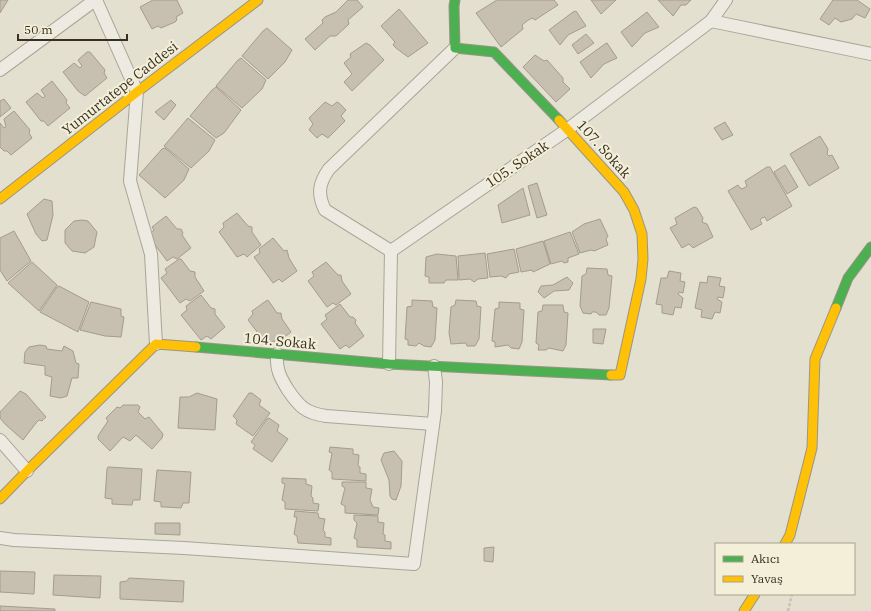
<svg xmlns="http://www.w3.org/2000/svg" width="871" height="611" viewBox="0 0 871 611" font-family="'IBM Plex Serif',serif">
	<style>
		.building { fill: #c7c0b1; stroke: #a39c8f }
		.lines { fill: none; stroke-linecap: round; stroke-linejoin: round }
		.street-casing { stroke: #a9a599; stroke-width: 14 }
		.fast-casing { stroke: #999588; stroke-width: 11 }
		.slow-casing { stroke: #999588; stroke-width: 11 }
		.path { stroke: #c4c1b8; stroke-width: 2.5; stroke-dasharray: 3 2; stroke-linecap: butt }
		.street { stroke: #eceae1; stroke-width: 12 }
		.fast { stroke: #4caf50; stroke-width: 9 }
		.slow { stroke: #ffc107; stroke-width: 9 }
		.labels { text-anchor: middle; stroke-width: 4; stroke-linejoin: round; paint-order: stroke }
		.street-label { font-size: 14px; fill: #382f21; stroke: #f3efd8 }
	</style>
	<rect width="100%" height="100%" fill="#e3e0d0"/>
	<g class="building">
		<polygon points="0,0 8,0 0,13"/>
		<polygon points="153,0 177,0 183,13 176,17 177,20 175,22 161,28 158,26 152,29 140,7"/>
		<polygon points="348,0 357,0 363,7 348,20 349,24 336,36 330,36 315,50 305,39 323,23 322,20 325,17 336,12"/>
		<polygon points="497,0 554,0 558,5 535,20 532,18 527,21 522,25 523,29 501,47 476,13"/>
		<polygon points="591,0 616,0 601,14"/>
		<polygon points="658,0 691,0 686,5 681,5 673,16"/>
		<polygon points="833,0 857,0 870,9 865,18 856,14 852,19 841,22 835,18 829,25 820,19"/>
		<polygon points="399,9 428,43 408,57 396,48 393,45 395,42 381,26"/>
		<polygon points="576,11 586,26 568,35 560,45 549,30 573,12"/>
		<polygon points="647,12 659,27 645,33 632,47 621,32"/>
		<polygon points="267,28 292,50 285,62 268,79 242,56 263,31"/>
		<polygon points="586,34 594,43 578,54 572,45"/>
		<polygon points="366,43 370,45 384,60 352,91 344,82 352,74 344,63 351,57 350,54"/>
		<polygon points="607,43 617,58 604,64 591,78 580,62 605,44"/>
		<polygon points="87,52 90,52 105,70 104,73 107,78 85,96 78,91 63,72 74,63 80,68 82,66 78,60"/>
		<polygon points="535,55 544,61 547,60 563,78 563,82 570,89 556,102 523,67"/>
		<polygon points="241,58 266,80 262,89 242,108 216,86 238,60"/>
		<polygon points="52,81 67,100 66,103 70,108 48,126 44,121 41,121 26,102 37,93 43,98 45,96 41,90"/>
		<polygon points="216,87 241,110 224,133 216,138 190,116 212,90"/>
		<polygon points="4,99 11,108 0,117 0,101"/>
		<polygon points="171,100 176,105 164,120 155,112"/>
		<polygon points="325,102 332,106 337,102 339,103 346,110 341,116 345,121 328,138 322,134 317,138 309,130 313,124 309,118"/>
		<polygon points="14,111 30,130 29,133 32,138 11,155 7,151 4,151 0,147 0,123 4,128 6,127 4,119"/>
		<polygon points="188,118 215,140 209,151 191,168 164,146"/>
		<polygon points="725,122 733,135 722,140 714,128"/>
		<polygon points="820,136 828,149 827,154 829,156 832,155 839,168 809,186 790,154"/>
		<polygon points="165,148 189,169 184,180 165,198 139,175 162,149"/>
		<polygon points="785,165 798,187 787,194 774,172"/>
		<polygon points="767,167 770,167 792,206 767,221 765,217 762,218 760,220 762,224 751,230 728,191 738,185 741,189 744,188 747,186 745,181"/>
		<polygon points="537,183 547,215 537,218 528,186"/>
		<polygon points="523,188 530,215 502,223 498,205"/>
		<polygon points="44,199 52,201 53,215 47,240 42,241 36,234 27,214"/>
		<polygon points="694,207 697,208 703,218 702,222 707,224 713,237 693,248 689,244 682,248 670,228 677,224 675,218"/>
		<polygon points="237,213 248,226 252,227 252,232 261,245 247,257 244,254 237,257 219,232 224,227 223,223"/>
		<polygon points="166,216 177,229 181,229 183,233 182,235 191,248 177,259 173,257 167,261 148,235 154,230 152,227"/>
		<polygon points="600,219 608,236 606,239 608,245 594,251 591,250 580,253 572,232 584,224"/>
		<polygon points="82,220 88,221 97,232 94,247 85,253 72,251 65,243 65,230 74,221"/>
		<polygon points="14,231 31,261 7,281 0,270 0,238"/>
		<polygon points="570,232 579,254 568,258 568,262 564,263 562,261 551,264 544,241"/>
		<polygon points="273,238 284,251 287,250 289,258 297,271 282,282 279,279 273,283 254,257 260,253 259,249"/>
		<polygon points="543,241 550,264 533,272 532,270 521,272 516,249"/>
		<polygon points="514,249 519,272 509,274 506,278 501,276 490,277 487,254"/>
		<polygon points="485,253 488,278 478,279 474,282 470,279 459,280 458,256"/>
		<polygon points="437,254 456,256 458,280 446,280 444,283 429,283 429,277 425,276 426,257"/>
		<polygon points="179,259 181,259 190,271 195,272 195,277 204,291 190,301 186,299 180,303 161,278 167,273 165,269"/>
		<polygon points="32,262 57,285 39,311 8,283"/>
		<polygon points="326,262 338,275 341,275 342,281 351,294 336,305 333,303 327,307 308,281 314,276 312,272"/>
		<polygon points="587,268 607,269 608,275 612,276 609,308 606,315 599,315 596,312 592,312 591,314 583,313 580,306 582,276 586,274"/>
		<polygon points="669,271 681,273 680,281 685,282 683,293 679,292 678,294 683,298 681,308 675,307 673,315 662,313 662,305 656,304 661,278 667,278"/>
		<polygon points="708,276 721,278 719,286 725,287 723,298 718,297 717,299 722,302 720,313 715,312 712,319 701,317 702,310 695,308 700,282 707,283"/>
		<polygon points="567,277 573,283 569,290 554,291 544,298 538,292 541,286 553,285"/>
		<polygon points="59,286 89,302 78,332 40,312 57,287"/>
		<polygon points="201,295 211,308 215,309 215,314 225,327 211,339 207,336 201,340 181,315 187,310 186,306"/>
		<polygon points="268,300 277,313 281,313 282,319 291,332 277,343 273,341 267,345 248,320 253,314 252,311 266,301"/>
		<polygon points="412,300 432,301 433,307 437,308 435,340 431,347 424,346 419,343 416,346 408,345 408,340 405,339 407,307 412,306"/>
		<polygon points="456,300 476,301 477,306 481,307 479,339 475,346 467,346 466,343 451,344 449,333 451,307 455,305"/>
		<polygon points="91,302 121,309 121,316 124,317 121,337 105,336 80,330"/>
		<polygon points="499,302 520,303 520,309 524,310 522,342 519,349 511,348 508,345 495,347 495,342 492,341 495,309 499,308"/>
		<polygon points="340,304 350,317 353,317 356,320 355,323 364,336 349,348 346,345 340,349 321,324 327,319 325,315"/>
		<polygon points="543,305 563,305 564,312 568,313 566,345 563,351 549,348 546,350 538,350 539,345 536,343 538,312 542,311"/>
		<polygon points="593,329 606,329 603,344 593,343"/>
		<polygon points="40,345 46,346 47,349 62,351 64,346 73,351 76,363 79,364 78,378 72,378 67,396 61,398 50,396 52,377 45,375 45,366 24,363 25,352 29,347"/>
		<polygon points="20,391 26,394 46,417 42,421 39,420 36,423 23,440 5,424 0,418 0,412"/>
		<polygon points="197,393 217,399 215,430 178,428 180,397 189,397"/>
		<polygon points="249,393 252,393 261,400 259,405 270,413 253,436 236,424 237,420 233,416"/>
		<polygon points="123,405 138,405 140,407 138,412 145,419 149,417 163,434 162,438 152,449 136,435 130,441 123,437 110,451 98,439 98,436 108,421 106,418 117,407 120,408"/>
		<polygon points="269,418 279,425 277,431 288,439 272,462 253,449 255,445 251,442 267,419"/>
		<polygon points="330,447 353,449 353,454 359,455 358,466 360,467 360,473 366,474 366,481 332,479 332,472 329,470 332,453 329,452"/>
		<polygon points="394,451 402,461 401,486 396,500 392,499 390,496 389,480 381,460 384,453"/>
		<polygon points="108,467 142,469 140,500 133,500 132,505 130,505 112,504 112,499 105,498 107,469"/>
		<polygon points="157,470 191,472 189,503 183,503 181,508 165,507 161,507 161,502 154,501"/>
		<polygon points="282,478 306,479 306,484 312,486 311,496 313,498 313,503 319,504 318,511 285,509 285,502 282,500 285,484 282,483"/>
		<polygon points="342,482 366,482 366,488 372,489 370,500 373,507 379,508 378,515 345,513 345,506 341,504 345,488 342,486"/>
		<polygon points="295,511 318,513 319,518 325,519 323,530 325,532 325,537 331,538 331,545 298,543 297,536 294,534 297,517 294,517"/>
		<polygon points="354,515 378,516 378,522 384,523 383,534 385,535 385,541 391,542 391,549 357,547 357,540 354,538 357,523 354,520"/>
		<polygon points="155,523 180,523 180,535 155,534"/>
		<polygon points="494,547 493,562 484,561 484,548"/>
		<polygon points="0,571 35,572 34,594 0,592"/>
		<polygon points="54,575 101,576 100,598 53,595"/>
		<polygon points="129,578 184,581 183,602 120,599 120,582 127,581"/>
		<polygon points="0,606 55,609 55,611 0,611"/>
	</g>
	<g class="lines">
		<g class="street-casing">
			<g id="street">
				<polyline points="96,0 137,92 130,181 151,254 156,344"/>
				<polyline points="711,21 871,54"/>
				<polyline points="0,70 95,0"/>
				<path d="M 391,251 L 325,210 C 317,194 319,183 329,169 L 455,48"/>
				<path d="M 277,354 C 276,370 280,377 288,390 C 299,406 305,413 326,416 L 433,424"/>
				<polyline points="389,364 391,251 568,129 711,21 726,0"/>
				<polyline points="0,440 27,471"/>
				<polyline points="0,538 14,540 184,548 414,564 435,411 436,382 434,366"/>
			</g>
		</g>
		<g class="fast-casing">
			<g id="fast">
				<polyline points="455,0 454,6 455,48 494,52 559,120"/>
				<polyline points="836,308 848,278 871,247"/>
				<polyline points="196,347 389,364 611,375"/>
			</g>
		</g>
		<g class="slow-casing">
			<g id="slow">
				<polyline points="559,120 624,192 634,210 642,234 643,259 641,279 620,375 611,375"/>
				<polyline points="0,199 137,92 258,0"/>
				<polyline points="0,499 27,471 156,344 196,347"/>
				<polyline points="785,544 790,535 812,448 815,359 836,308"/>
				<polyline points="744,611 755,594"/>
			</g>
		</g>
		<polyline class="path" points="788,611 792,594"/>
		<use href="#street" class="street"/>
		<use href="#fast" class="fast"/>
		<use href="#slow" class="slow"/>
	</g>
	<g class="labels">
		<g class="street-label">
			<text transform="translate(120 88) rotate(-38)" y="5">Yumurtatepe Caddesi</text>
			<text transform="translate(604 149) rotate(48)" y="5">107. Sokak</text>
			<text transform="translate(517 164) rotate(-34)" y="5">105. Sokak</text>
			<text transform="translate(280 341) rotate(5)" y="5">104. Sokak</text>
		</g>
	</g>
	<rect x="715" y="543" width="140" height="52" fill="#f3efd8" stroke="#a8a28f"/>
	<rect x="723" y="556" width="20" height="6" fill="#4caf50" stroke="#a8a28f"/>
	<text x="751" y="563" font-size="12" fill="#382f21">Akıcı</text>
	<rect x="723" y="576" width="20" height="6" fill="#ffc107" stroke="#a8a28f"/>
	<text x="751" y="583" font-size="12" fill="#382f21">Yavaş</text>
	<path d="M18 34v6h109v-6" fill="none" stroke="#382f21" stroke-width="2"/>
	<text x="24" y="34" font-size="12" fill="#382f21" stroke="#f3efd8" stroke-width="3" paint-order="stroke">50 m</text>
</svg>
